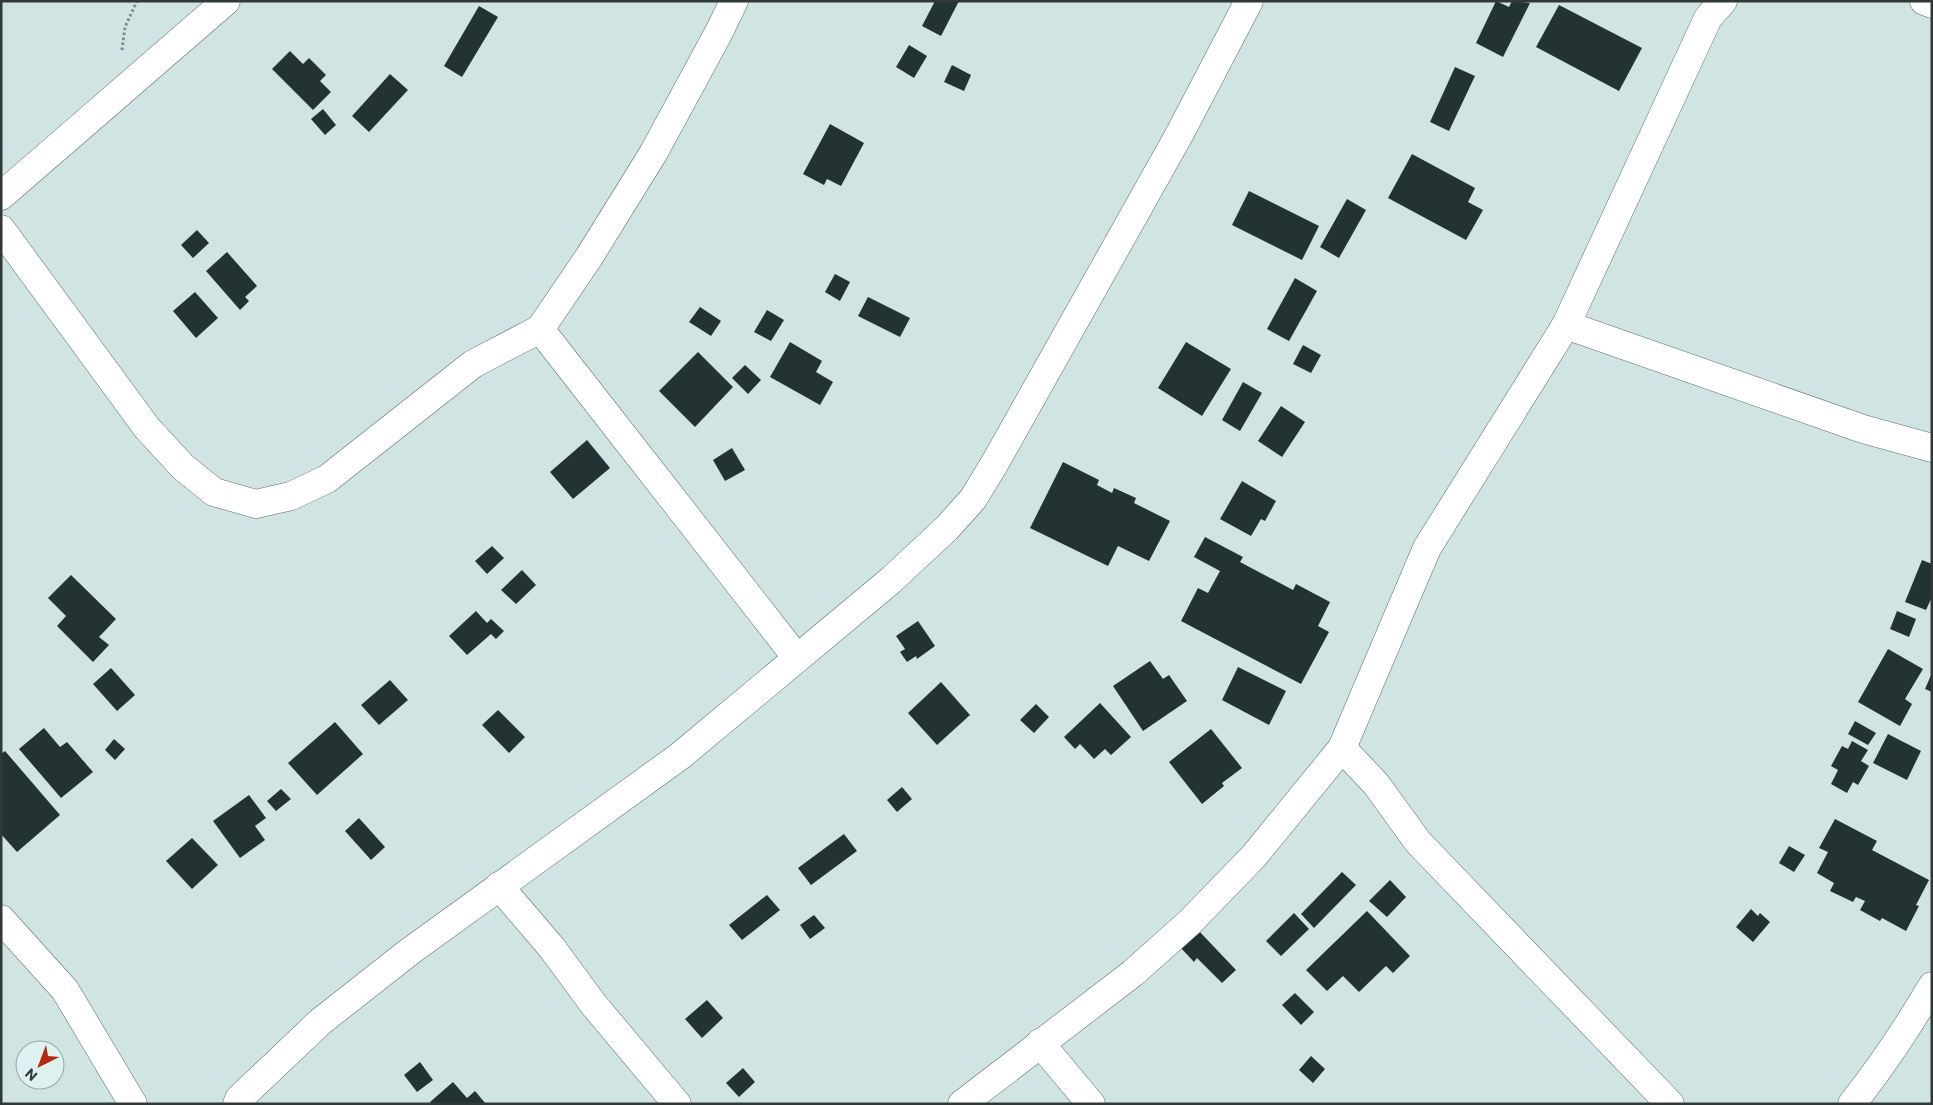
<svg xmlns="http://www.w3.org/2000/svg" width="1933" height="1105" viewBox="0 0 1933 1105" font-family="Commissioner,sans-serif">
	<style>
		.building { fill: #233333 }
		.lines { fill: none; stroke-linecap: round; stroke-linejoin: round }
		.minor-casing { stroke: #5b6d6d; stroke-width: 29 }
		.path { stroke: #7c8a8a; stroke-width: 3; stroke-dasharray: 2.5 2.5; stroke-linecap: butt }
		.minor { stroke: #fff; stroke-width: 28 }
	</style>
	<rect width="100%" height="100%" fill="#d1e4e4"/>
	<g class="building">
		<polygon points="935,1 959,1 941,36 922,26"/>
		<polygon points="1496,1 1509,7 1512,1 1530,3 1503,57 1476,43"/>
		<polygon points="1559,5 1642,48 1619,91 1536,47"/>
		<polygon points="479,6 498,17 462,77 444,66"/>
		<polygon points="909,45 927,56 914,78 896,67"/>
		<polygon points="290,51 303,64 309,58 326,75 320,81 331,92 313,110 272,69"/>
		<polygon points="952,65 971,75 964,91 944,82"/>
		<polygon points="1455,67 1475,76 1449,131 1430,122"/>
		<polygon points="390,74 408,90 369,132 352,116"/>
		<polygon points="323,109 336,125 325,135 311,119"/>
		<polygon points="830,124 864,143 841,186 827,179 824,185 803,174"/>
		<polygon points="1412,154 1475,188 1468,202 1483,210 1466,240 1388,198"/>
		<polygon points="1249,191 1319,226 1302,260 1232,225"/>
		<polygon points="1347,199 1366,210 1339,258 1320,247"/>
		<polygon points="197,230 209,243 193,258 181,245"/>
		<polygon points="227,252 257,286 245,297 249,301 240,310 206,271"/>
		<polygon points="835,274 850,282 840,301 825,292"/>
		<polygon points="1295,278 1317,291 1289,341 1267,329"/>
		<polygon points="195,292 218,318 196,338 173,311"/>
		<polygon points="868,297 910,318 900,337 858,316"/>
		<polygon points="700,307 721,321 711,336 689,322"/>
		<polygon points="767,310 784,320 771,341 754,332"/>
		<polygon points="790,342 822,361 816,372 833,382 820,405 770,377"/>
		<polygon points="1186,342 1231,369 1202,416 1158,388"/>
		<polygon points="1303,345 1321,355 1311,373 1293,364"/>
		<polygon points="698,352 733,387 695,427 659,391"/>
		<polygon points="745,365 761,380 748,394 732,378"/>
		<polygon points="1243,382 1262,393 1240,431 1222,420"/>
		<polygon points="1281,406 1305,422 1282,457 1258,441"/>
		<polygon points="587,440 610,468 573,499 550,472"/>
		<polygon points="732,448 745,470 725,481 713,460"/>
		<polygon points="1063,462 1099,480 1097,485 1112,493 1114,488 1136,498 1134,503 1170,521 1149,561 1118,546 1108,566 1030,528"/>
		<polygon points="1242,481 1276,501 1265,521 1261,519 1251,536 1220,519"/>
		<polygon points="1205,537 1243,557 1240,562 1293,590 1296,584 1330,602 1318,626 1329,632 1301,684 1181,621 1198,588 1208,593 1220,571 1194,557"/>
		<polygon points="492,546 504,558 487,574 475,561"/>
		<polygon points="1922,560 1932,564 1932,597 1926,610 1905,602"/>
		<polygon points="522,570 536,585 516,604 501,590"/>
		<polygon points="71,575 116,619 99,637 109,645 93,662 57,626 66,616 48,598"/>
		<polygon points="476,611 487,623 491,619 504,631 496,639 491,634 467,655 449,636"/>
		<polygon points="1897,611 1916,619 1909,637 1890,629"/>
		<polygon points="918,621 935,646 917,659 916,656 907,662 900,652 905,649 896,636"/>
		<polygon points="1888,649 1923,669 1905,699 1912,704 1900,726 1858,702"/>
		<polygon points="1150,661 1163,679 1169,675 1187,701 1143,731 1113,686"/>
		<polygon points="1238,667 1286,691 1269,725 1222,700"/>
		<polygon points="111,668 135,695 117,711 93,684"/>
		<polygon points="1932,673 1932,692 1925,689"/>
		<polygon points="390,680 408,700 379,725 361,705"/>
		<polygon points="941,682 970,715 937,745 908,713"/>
		<polygon points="1100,703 1131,737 1111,755 1105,749 1094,759 1080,744 1075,749 1064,737"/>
		<polygon points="1036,704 1049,717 1034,733 1020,720"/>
		<polygon points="498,710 525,737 509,753 482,725"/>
		<polygon points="1855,721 1876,733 1868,745 1848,734"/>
		<polygon points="335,722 363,754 317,795 288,763"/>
		<polygon points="44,728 60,747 67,742 93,772 61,798 19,749"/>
		<polygon points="1211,729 1242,768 1222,783 1224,786 1202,804 1169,762"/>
		<polygon points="1888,734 1921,751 1907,780 1873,763"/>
		<polygon points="114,739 125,749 115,760 105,750"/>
		<polygon points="1852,741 1868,750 1861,761 1869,766 1858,785 1853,782 1847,793 1831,784 1838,770 1831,766 1842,746 1848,749"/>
		<polygon points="5,751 60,815 17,852 1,834 1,754"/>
		<polygon points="902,787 912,799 897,812 887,800"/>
		<polygon points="281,789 291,799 276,811 267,801"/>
		<polygon points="249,795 266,818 255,826 265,840 240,858 213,821"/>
		<polygon points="359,818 385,847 371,860 345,831"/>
		<polygon points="1835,819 1877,841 1872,850 1929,880 1916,905 1919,906 1906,931 1882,918 1880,921 1860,910 1865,901 1856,897 1853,902 1830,891 1834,883 1817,873 1828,852 1819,848"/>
		<polygon points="844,834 857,851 811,885 798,868"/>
		<polygon points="192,838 218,865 192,889 166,861"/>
		<polygon points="1789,846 1805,855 1794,872 1779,863"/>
		<polygon points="1342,872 1356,885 1314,928 1301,914"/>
		<polygon points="1390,880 1406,897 1387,917 1369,901"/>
		<polygon points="767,895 780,910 742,940 729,925"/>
		<polygon points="1751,909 1758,916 1760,913 1770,922 1753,942 1736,927"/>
		<polygon points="1367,911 1410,956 1393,973 1386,966 1359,992 1343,976 1327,991 1306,970"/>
		<polygon points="1294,913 1309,929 1281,956 1266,941"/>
		<polygon points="814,915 825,928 810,939 800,925"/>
		<polygon points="1198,930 1236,970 1222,983 1197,958 1194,962 1180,947"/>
		<polygon points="1295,993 1314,1012 1301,1025 1282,1005"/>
		<polygon points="707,1000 723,1018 702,1038 685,1019"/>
		<polygon points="1311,1056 1325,1069 1313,1083 1299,1070"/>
		<polygon points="420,1062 433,1080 417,1092 404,1075"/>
		<polygon points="743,1068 755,1082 739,1097 726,1083"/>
		<polygon points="453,1082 467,1098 475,1091 486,1104 432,1104 430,1102"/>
	</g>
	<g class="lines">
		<g class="minor-casing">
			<g id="minor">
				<polyline points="1924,1 1932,4"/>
				<polyline points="1,196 226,1"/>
				<polyline points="1,229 147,428 183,467 214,492 256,504 291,496 327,479 473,364 540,329 589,257 654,152 719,32 734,1"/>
				<polyline points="1566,325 1863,429 1932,448"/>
				<polyline points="540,329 797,658"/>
				<polyline points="1342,748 1376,784 1418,842 1670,1104"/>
				<polyline points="499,886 552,948 594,1005 677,1104"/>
				<polyline points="1,919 65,990 133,1104"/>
				<polyline points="1040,1043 1091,1104"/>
				<polyline points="237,1104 239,1099 320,1022 409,952 680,756 890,581 947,528 973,499 996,461 1179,135 1249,1"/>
				<polyline points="962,1104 1133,973 1190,922 1254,856 1342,748 1427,548 1566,325 1708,18 1723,1"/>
				<path d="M 1852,1104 C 1882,1066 1908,1027 1932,986"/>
			</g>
		</g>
		<polyline class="path" points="122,50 125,27 137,1"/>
		<use href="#minor" class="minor"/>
	</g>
	<rect width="1933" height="1105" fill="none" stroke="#303838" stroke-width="5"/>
	<g transform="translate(40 1065) rotate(222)"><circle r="24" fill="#def1f1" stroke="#98a7a7"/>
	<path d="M0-4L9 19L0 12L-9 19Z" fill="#b5290e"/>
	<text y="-8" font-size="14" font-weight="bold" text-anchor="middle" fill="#303838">N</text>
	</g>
</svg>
